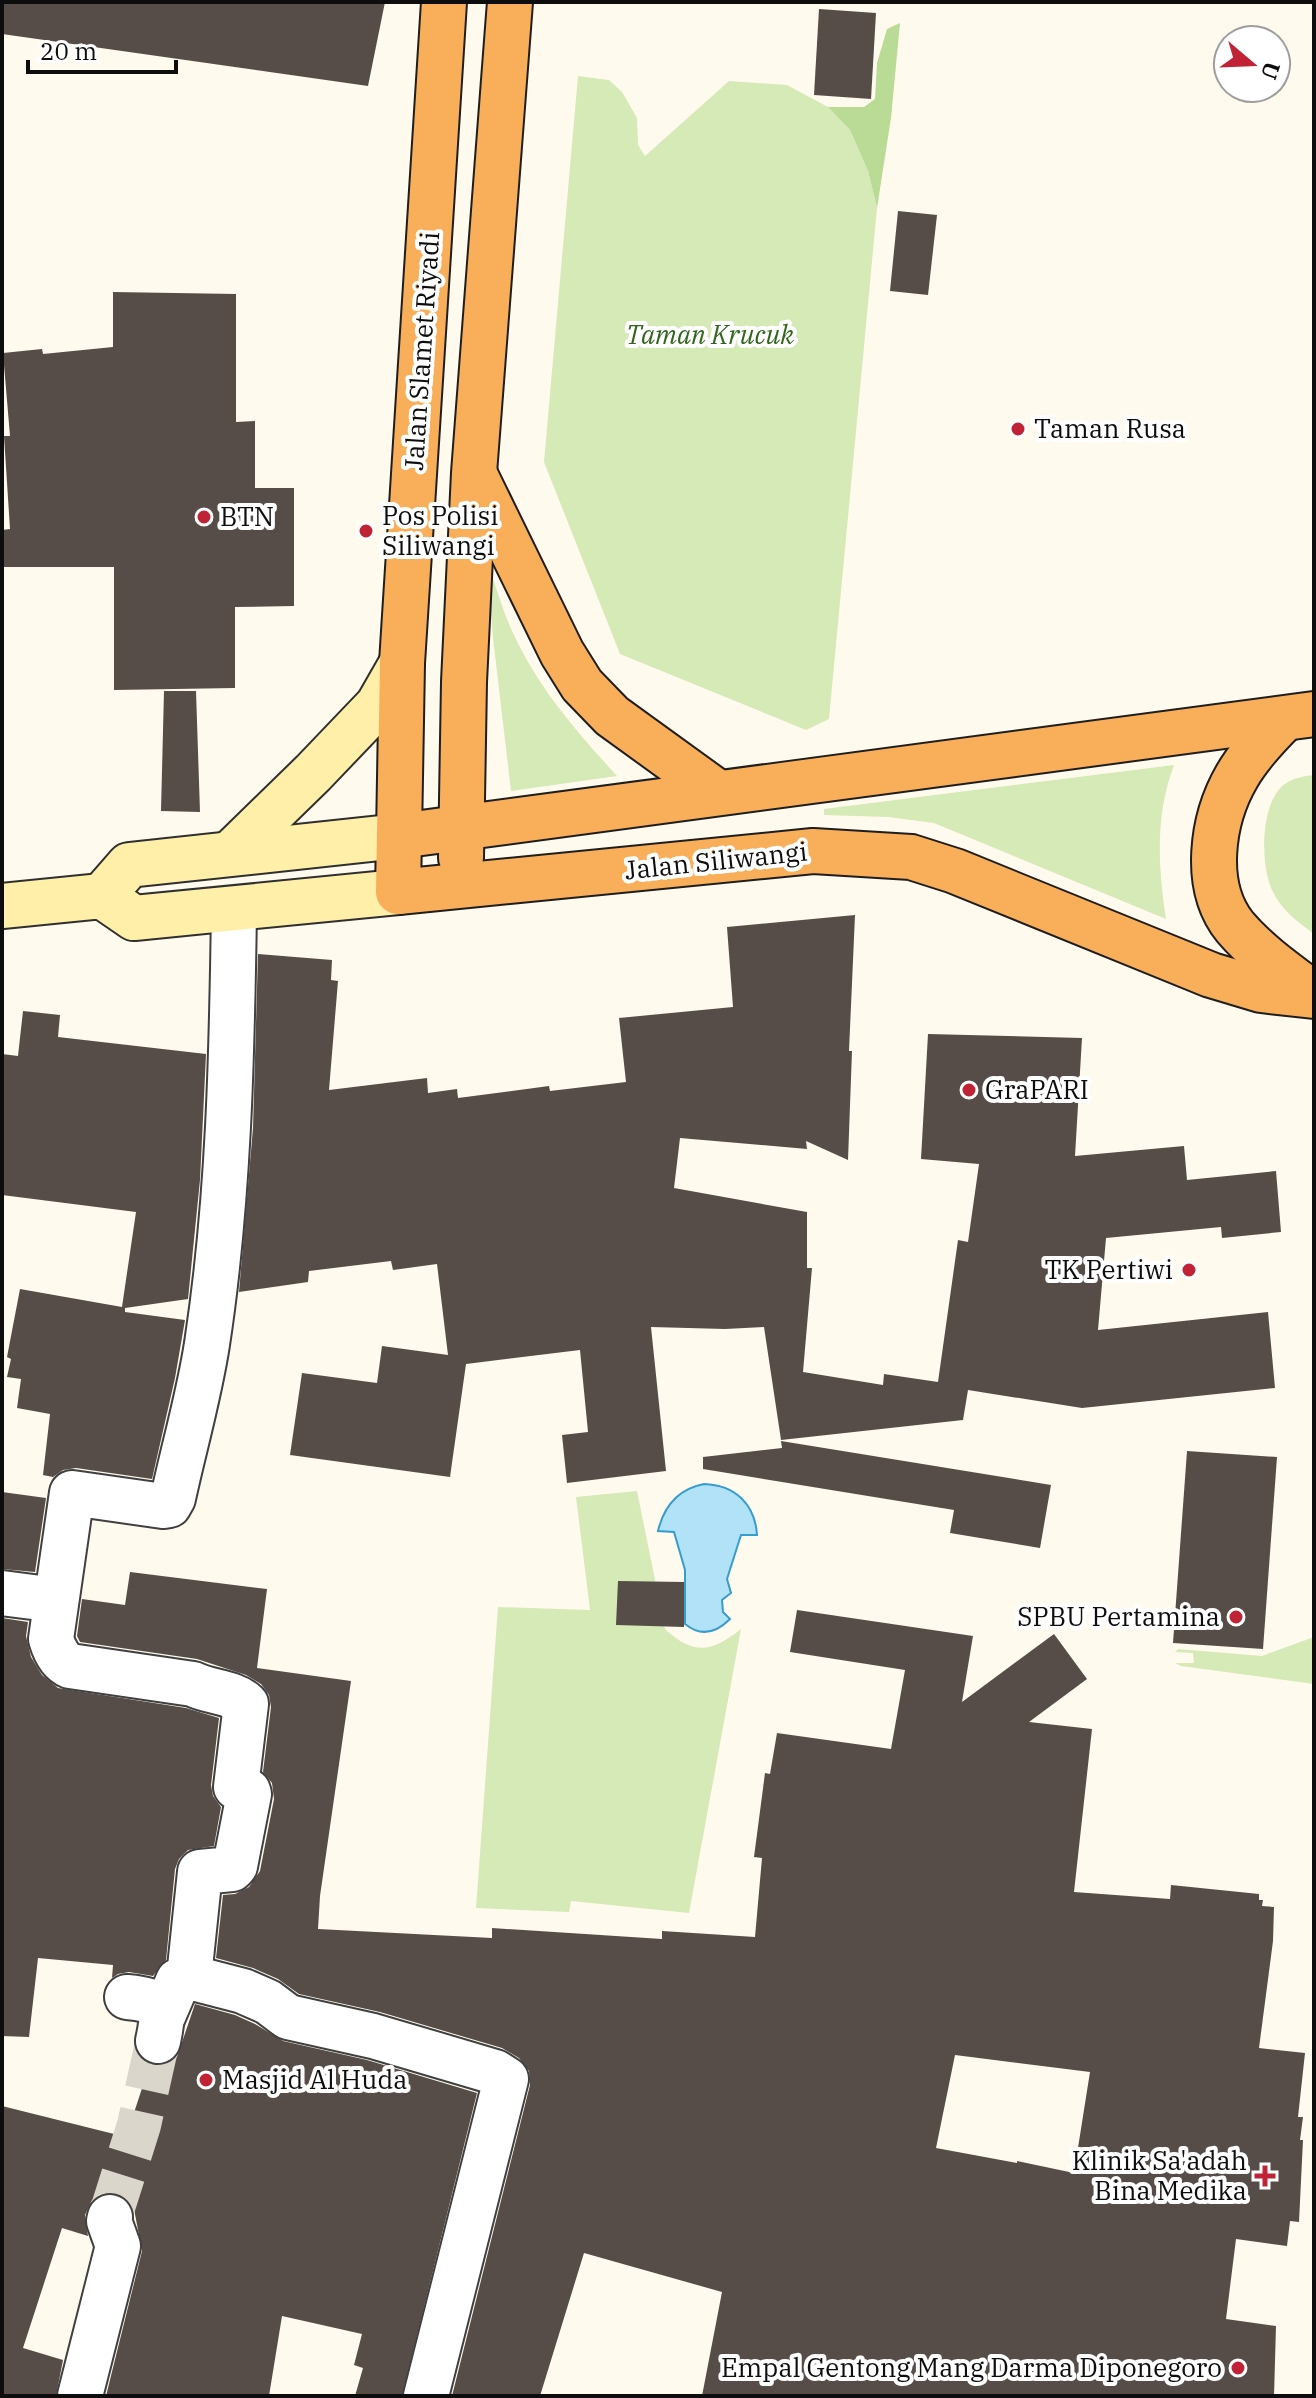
<svg xmlns="http://www.w3.org/2000/svg" width="1316" height="2398" viewBox="0 0 1316 2398" font-family="'IBM Plex Serif',serif">
	<style>
		.green { fill: #d5eab6 }
		.forest { fill: #b9db95 }
		.water { fill: #b1e2f7; stroke: #369dcf; stroke-width: 2 }
		.building { fill: #564d49; fill-rule: evenodd }
		.lines { fill: none; stroke-linecap: round; stroke-linejoin: round }
		.minor-tunnel { stroke: #dbd6cb; stroke-width: 44; stroke-dasharray: 44 22; stroke-linecap: butt }
		.minor-casing { stroke: #404040; stroke-width: 48 }
		.secondary-casing { stroke: #2f2f2f; stroke-width: 48 }
		.trunk-casing { stroke: #1e1e1e; stroke-width: 48 }
		.minor { stroke: #fff; stroke-width: 44 }
		.secondary { stroke: #ffefa8; stroke-width: 44 }
		.trunk { stroke: #f9ae5a; stroke-width: 44 }
		.poi-dot { fill: #bf2335; stroke: #fff; stroke-width: 3 }
		.labels { text-anchor: middle; stroke-width: 8; stroke-linejoin: round; paint-order: stroke }
		.park-label { font-size: 26px; font-style: italic; fill: #31661c; stroke: #fff }
		.street-label { font-size: 26px; fill: #0d0d0d; stroke: #fff }
		.poi-label { font-size: 26px; fill: #0d0d0d; stroke: #fff; text-anchor: start }
	</style>
	<rect width="100%" height="100%" fill="#fffaed"/>
	<g class="green">
		<polygon points="578,76 609,80 622,92 637,118 638,145 645,156 729,81 787,85 828,107 850,130 868,171 877,208 829,719 806,730 620,654 544,462"/>
		<path d="M 492,576 C 499,596 505,617 514,635 C 539,689 578,733 617,776 L 511,791 L 493,638 L 488,577 Z"/>
		<path d="M 1174,765 C 1155,816 1158,865 1166,919 L 934,823 L 888,817 L 824,815 L 824,809 Z"/>
		<path d="M 1314,775 L 1314,934 C 1297,921 1281,910 1272,890 C 1260,865 1260,801 1285,784 C 1293,778 1304,776 1314,775 Z"/>
		<path d="M 637,1491 L 665,1629 C 695,1657 713,1651 741,1629 L 689,1913 L 571,1901 L 569,1912 L 476,1908 L 498,1607 L 590,1610 L 576,1497 Z"/>
		<polygon points="1314,1637 1314,1684 1181,1666 1175,1663 1194,1663 1193,1653 1175,1652 1178,1649 1262,1656"/>
	</g>
	<polygon class="forest" points="900,23 891,118 877,208 868,171 850,130 828,107 864,107 875,99 877,63 887,29"/>
	<path class="water" d="M 704,1484 C 735,1485 755,1504 757,1535 L 741,1535 L 727,1579 L 731,1593 L 722,1600 L 723,1612 L 730,1619 C 716,1633 701,1637 685,1624 L 685,1570 L 674,1532 L 658,1531 C 664,1506 678,1489 704,1484 Z"/>
	<g class="building">
		<polygon points="2,2 385,2 368,86 2,34"/>
		<polygon points="819,9 876,13 871,99 814,95"/>
		<polygon points="898,211 937,215 928,295 890,291"/>
		<polygon points="113,292 236,294 236,422 255,421 255,488 294,488 294,606 235,607 235,688 114,690 114,567 2,567 2,530 10,529 4,436 10,436 3,353 42,349 43,354 113,347"/>
		<polygon points="164,691 196,691 200,812 161,811"/>
		<polygon points="855,915 849,1051 852,1051 848,1160 806,1141 807,1149 680,1138 674,1188 807,1212 807,1268 812,1268 803,1372 883,1385 884,1374 938,1382 958,1240 968,1242 979,1164 921,1159 928,1034 1082,1038 1075,1156 1184,1146 1187,1180 1276,1171 1281,1232 1222,1238 1221,1227 1106,1238 1098,1330 1268,1312 1275,1388 1082,1408 968,1390 963,1420 781,1440 764,1327 725,1329 651,1327 666,1471 567,1483 562,1435 588,1432 580,1350 466,1364 450,1477 290,1455 302,1373 377,1383 382,1346 448,1355 437,1264 393,1270 391,1261 309,1271 308,1282 239,1292 253,1128 258,954 332,960 331,980 338,981 329,1090 427,1078 428,1093 457,1089 458,1098 549,1086 550,1091 626,1082 619,1018 733,1007 727,927"/>
		<polygon points="23,1011 60,1015 58,1037 206,1054 200,1180 188,1299 125,1308 125,1312 185,1320 175,1378 152,1479 76,1468 63,1470 53,1477 43,1475 50,1414 17,1408 21,1379 7,1377 11,1359 7,1357 20,1289 122,1307 136,1212 2,1195 2,1054 18,1056"/>
		<polygon points="781,1441 1051,1485 1040,1548 950,1533 954,1510 703,1469 703,1457 782,1448"/>
		<polygon points="1187,1451 1277,1457 1263,1649 1173,1643"/>
		<polygon points="2,1492 46,1498 35,1572 2,1569"/>
		<path d="M 130,1572 L 267,1589 L 257,1668 L 351,1681 L 320,1896 L 318,1929 L 492,1938 L 492,1928 L 662,1939 L 662,1931 L 755,1937 L 762,1858 L 754,1857 L 765,1773 L 770,1774 L 777,1733 L 891,1749 L 905,1670 L 790,1652 L 797,1610 L 973,1636 L 962,1702 L 1054,1634 L 1087,1679 L 1029,1722 L 1092,1729 L 1074,1892 L 1170,1899 L 1171,1885 L 1259,1894 L 1259,1900 L 1263,1900 L 1262,1906 L 1274,1907 L 1273,1941 L 1259,2048 L 1305,2053 L 1298,2117 L 1303,2117 L 1300,2140 L 1303,2140 L 1299,2222 L 1290,2221 L 1287,2246 L 1236,2239 L 1226,2319 L 1276,2326 L 1274,2396 L 702,2396 L 722,2292 L 584,2253 L 540,2396 L 452,2396 L 530,2085 L 529,2071 L 519,2058 L 502,2048 L 380,2012 L 299,1994 L 278,1979 L 253,1968 L 216,1958 L 223,1895 L 235,1894 L 249,1887 L 260,1871 L 274,1799 L 272,1783 L 263,1772 L 271,1707 L 269,1695 L 261,1684 L 246,1675 L 197,1659 L 80,1642 L 77,1636 L 82,1599 L 125,1605 ZM 955,2055 L 1090,2072 L 1074,2173 L 1017,2161 L 1017,2163 L 936,2148 Z"/>
		<polygon points="618,1581 684,1582 684,1627 616,1625"/>
		<polygon points="2,1618 28,1622 26,1636 31,1657 42,1675 58,1688 186,1708 219,1718 211,1785 213,1796 221,1807 214,1846 188,1850 179,1859 175,1869 166,1960 153,1976 129,1972 118,1974 112,1978 113,1965 38,1958 29,2037 2,2036"/>
		<polygon points="195,2004 235,2015 255,2024 283,2041 367,2060 477,2093 402,2396 355,2396 363,2368 354,2365 362,2334 282,2316 269,2396 106,2396 142,2251 134,2209 127,2199 115,2193 102,2193 92,2200 85,2215 88,2236 62,2228 23,2348 63,2360 56,2396 2,2396 2,2106 126,2137 150,2064 165,2065 177,2057"/>
	</g>
	<g class="lines">
		<polyline class="minor-tunnel" points="110,2217 139,2125 157,2044"/>
		<g class="minor-casing">
			<g id="minor">
				<polyline points="2,1593 56,1600"/>
				<path d="M 189,1977 L 200,1872 L 232,1869 L 235,1866 L 249,1794 L 248,1791 L 236,1787 L 246,1704 C 234,1692 208,1692 193,1684 L 70,1666 C 60,1662 54,1649 51,1639 L 72,1493 L 163,1506 L 169,1505 L 173,1498 C 184,1447 199,1396 207,1344 C 229,1200 232,1054 234,909"/>
				<path d="M 127,1997 C 163,2000 165,2009 158,2041"/>
				<polyline points="163,2016 178,1981 189,1977 243,1991 268,2002 288,2017 373,2036 495,2072 506,2079 426,2396"/>
				<polyline points="80,2396 118,2246 109,2221 110,2217"/>
			</g>
		</g>
		<g class="secondary-casing">
			<g id="secondary">
				<polyline points="232,852 313,773 378,705 402,663"/>
				<polyline points="102,896 129,865 399,836"/>
				<polyline points="2,906 102,896 134,918 398,892"/>
			</g>
		</g>
		<g class="trunk-casing">
			<g id="trunk">
				<polyline points="444,2 402,663 398,892 813,851 911,857 955,871 1211,975 1261,990 1314,996"/>
				<polyline points="475,475 562,653 582,685 612,716 717,792"/>
				<path d="M 1283,720 C 1266,737 1249,755 1237,776 C 1212,819 1202,886 1235,927 C 1257,953 1287,974 1314,994"/>
				<polyline points="399,836 1314,714"/>
				<polyline points="461,858 464,682 474,473 510,2"/>
			</g>
		</g>
		<use href="#minor" class="minor"/>
		<use href="#secondary" class="secondary"/>
		<use href="#trunk" class="trunk"/>
	</g>
	<g class="poi-dot">
		<circle cx="1018" cy="429" r="8"/>
		<circle cx="204" cy="517" r="8"/>
		<circle cx="366" cy="531" r="8"/>
		<circle cx="969" cy="1090" r="8"/>
		<circle cx="1189" cy="1270" r="8"/>
		<circle cx="1236" cy="1617" r="8"/>
		<circle cx="206" cy="2080" r="8"/>
		<path d="M1261 2164h8v8h8v8h-8v8h-8v-8h-8v-8h8z"/>
		<circle cx="1238" cy="2368" r="8"/>
	</g>
	<g class="labels">
		<g class="park-label">
			<text x="710" y="344">Taman Krucuk</text>
		</g>
		<g class="street-label">
			<text transform="translate(422 351) rotate(-86)" y="9">Jalan Slamet Riyadi</text>
			<text transform="translate(716 861) rotate(-6)" y="9">Jalan Siliwangi</text>
		</g>
		<g class="poi-label">
			<text x="1034" y="438">Taman Rusa</text>
			<text x="382" y="525">Pos Polisi<tspan x="382" dy="30">Siliwangi</tspan></text>
			<text x="220" y="526">BTN</text>
			<text x="985" y="1099">GraPARI</text>
			<text x="1173" y="1279" text-anchor="end">TK Pertiwi</text>
			<text x="1220" y="1626" text-anchor="end">SPBU Pertamina</text>
			<text x="222" y="2089">Masjid Al Huda</text>
			<text x="1247" y="2170" text-anchor="end">Klinik Sa'adah<tspan x="1247" dy="30">Bina Medika</tspan></text>
			<text x="1222" y="2377" text-anchor="end">Empal Gentong Mang Darma Diponegoro</text>
		</g>
	</g>
	<rect width="1316" height="2398" fill="none" stroke="#0d0d0d" stroke-width="8"/>
	<g transform="translate(1252 64) rotate(109)"><circle r="38" fill="#ffffff" stroke="#9e9e9e" stroke-width="2"/>
	<path d="M0-6L14 30L0 20L-14 30Z" fill="#bf2335"/>
	<text y="-12" font-size="22" font-weight="bold" text-anchor="middle" fill="#0d0d0d">U</text>
	</g>
	<path d="M28 60v12h148v-12" fill="none" stroke="#0d0d0d" stroke-width="4"/>
	<text x="40" y="60" font-size="24" fill="#0d0d0d" stroke="#ffffff" stroke-width="6" paint-order="stroke">20 m</text>
</svg>
